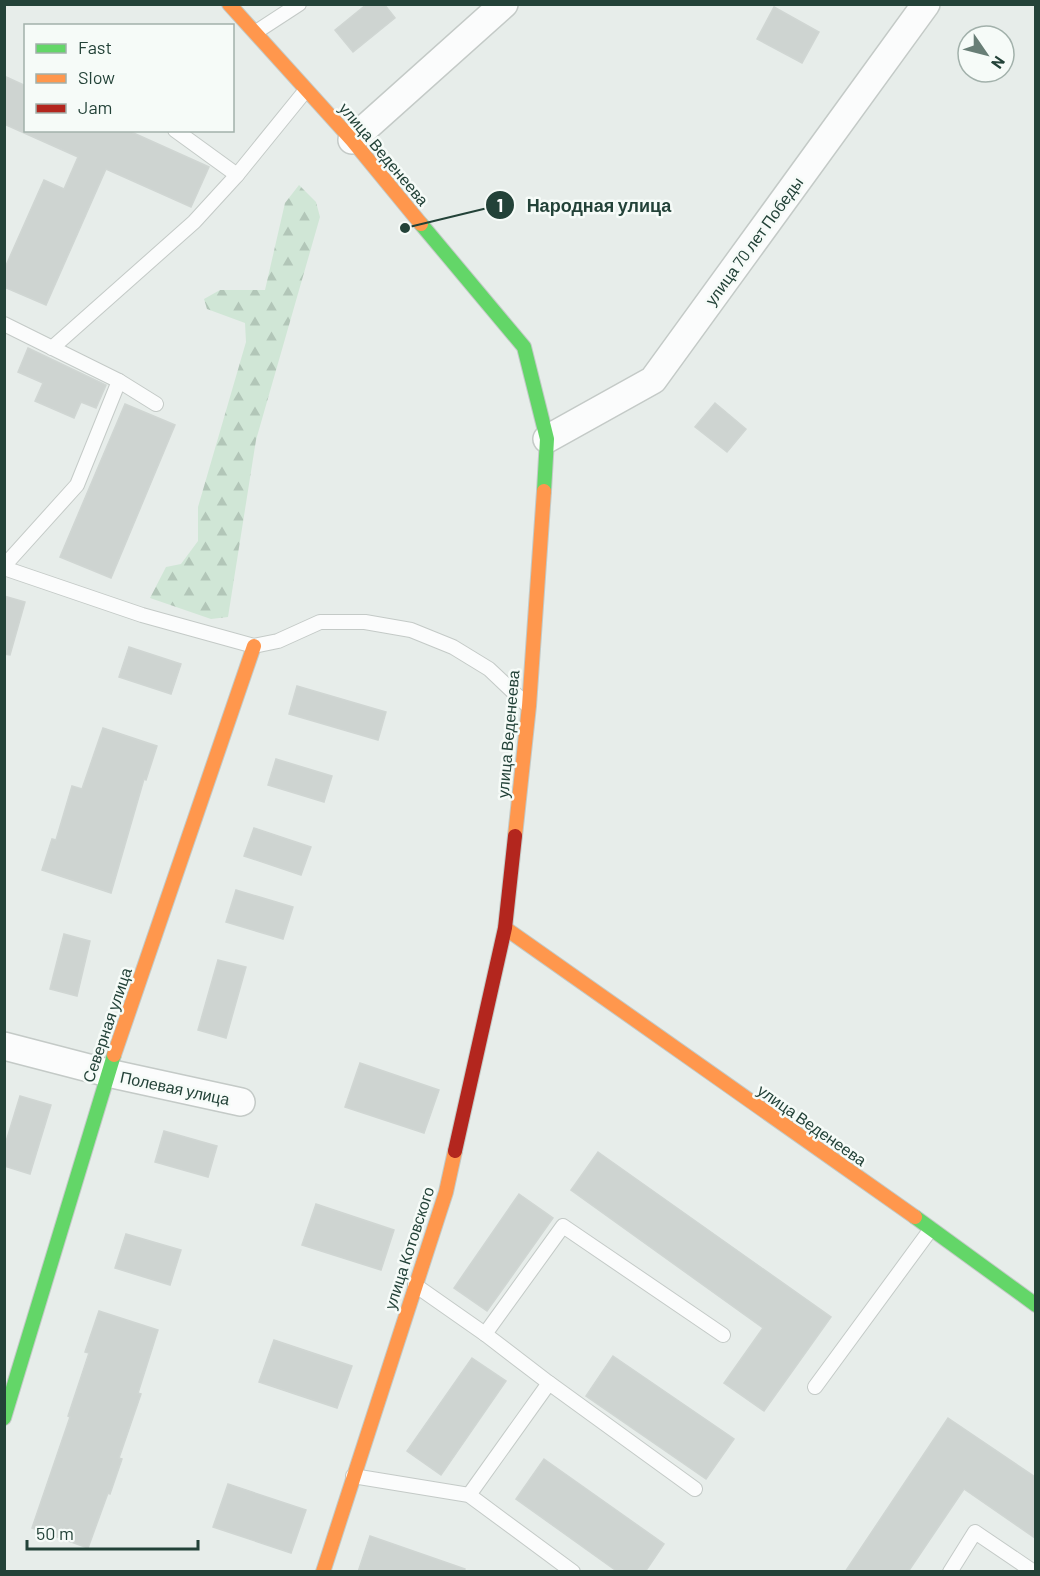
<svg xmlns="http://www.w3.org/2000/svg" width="1040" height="1576" viewBox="0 0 1040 1576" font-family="Barlow,sans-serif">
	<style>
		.forest { fill: url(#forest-firs) }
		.building { fill: #ced4d1; stroke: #d0d6d3; stroke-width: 1.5 }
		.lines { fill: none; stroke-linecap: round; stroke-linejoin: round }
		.lane-casing { stroke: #c4cac7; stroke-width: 16 }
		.street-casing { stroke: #c4cac7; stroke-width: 30 }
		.fast-casing { stroke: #c3cac7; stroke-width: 16 }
		.slow-casing { stroke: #c3cac7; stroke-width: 16 }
		.jam-casing { stroke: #c3cac7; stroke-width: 16 }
		.lane { stroke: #fbfcfc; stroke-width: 14 }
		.street { stroke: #fbfcfc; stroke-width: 27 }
		.fast { stroke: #63d668; stroke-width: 14 }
		.slow { stroke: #ff974d; stroke-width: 14 }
		.jam { stroke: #b3261e; stroke-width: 14 }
		.labels { text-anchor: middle; stroke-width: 5; stroke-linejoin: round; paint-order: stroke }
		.street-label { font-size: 16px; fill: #234238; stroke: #f6fbf8 }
		.leader { fill: none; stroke: #234238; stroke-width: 2 }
		.callout-dot { fill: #234238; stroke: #f6fbf8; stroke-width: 2 }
		.mark-label { font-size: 18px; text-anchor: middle; font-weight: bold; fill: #fff }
		.callout-label { font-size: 18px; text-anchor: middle; font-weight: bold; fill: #234238; stroke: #f6fbf8; stroke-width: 5; stroke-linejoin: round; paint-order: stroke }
	</style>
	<defs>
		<pattern id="forest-firs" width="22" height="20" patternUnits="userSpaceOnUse" patternTransform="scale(1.5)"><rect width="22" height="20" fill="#d0e6d6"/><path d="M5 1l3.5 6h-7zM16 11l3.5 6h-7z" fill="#b2c6b8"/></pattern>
	</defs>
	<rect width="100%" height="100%" fill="#e7edea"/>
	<polygon class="forest" points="299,185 316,202 320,217 256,440 228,617 211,619 150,598 166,567 181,564 198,541 198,507 246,342 245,323 207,309 204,299 220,290 265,290 285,203"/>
	<g class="building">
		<polygon points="367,4 384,4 395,18 353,52 335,30"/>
		<polygon points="774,7 819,32 802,63 757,39"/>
		<polygon points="4,76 26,86 26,130 127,130 209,167 191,207 106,169 46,305 4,287 4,270 44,180 64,189 78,157 4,124"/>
		<polygon points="28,348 106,385 96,408 81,402 74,418 35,401 43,383 18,372"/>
		<polygon points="715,403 746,429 727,452 695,427"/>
		<polygon points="125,404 175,425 111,578 60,557"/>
		<polygon points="4,596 25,602 10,655 4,654"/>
		<polygon points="129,647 181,664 171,694 119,677"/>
		<polygon points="297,686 386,712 378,740 289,714"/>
		<polygon points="103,728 157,746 146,780 144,779 111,893 42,870 52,839 56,840 72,786 82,789"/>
		<polygon points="276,759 332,776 324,802 268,785"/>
		<polygon points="254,828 311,847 301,875 244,856"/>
		<polygon points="236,890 293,907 283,939 226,922"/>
		<polygon points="64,934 90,941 77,996 50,989"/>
		<polygon points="218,960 246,967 226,1038 198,1030"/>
		<polygon points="360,1063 439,1090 424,1133 345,1107"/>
		<polygon points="20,1096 51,1105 30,1174 4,1166 4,1148"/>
		<polygon points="164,1131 217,1146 208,1177 155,1162"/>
		<polygon points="598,1152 831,1317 764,1411 724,1383 763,1328 571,1190"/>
		<polygon points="519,1194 553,1218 487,1311 454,1288"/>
		<polygon points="316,1204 394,1230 381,1270 302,1245"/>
		<polygon points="126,1234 181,1250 170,1285 115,1268"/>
		<polygon points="99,1311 158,1330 138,1393 141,1394 119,1458 122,1459 110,1494 108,1493 88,1548 32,1528 70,1417 68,1416 89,1353 85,1352"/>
		<polygon points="274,1340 352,1366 337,1408 259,1382"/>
		<polygon points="613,1356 734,1439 706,1479 586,1396"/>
		<polygon points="472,1358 506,1381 441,1475 407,1451"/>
		<polygon points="948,1418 1035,1477 1035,1538 964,1489 908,1572 845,1572"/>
		<polygon points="544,1459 664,1544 645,1572 618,1572 516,1499"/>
		<polygon points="228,1484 306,1510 291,1553 213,1527"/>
		<polygon points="370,1536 465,1569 464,1572 358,1572"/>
	</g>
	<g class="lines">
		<g class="lane-casing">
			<g id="lane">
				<polyline points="256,32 299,4"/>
				<polyline points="175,130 237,175 306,90"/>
				<polyline points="4,324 119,381 156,404"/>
				<polyline points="52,348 194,222 237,175"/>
				<polyline points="4,566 77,485 119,381"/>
				<polyline points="4,568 142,615 254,646 278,641 320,622 365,622 411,630 453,647 489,669 527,705"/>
				<polyline points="415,1285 485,1334 549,1383"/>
				<polyline points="485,1334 563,1226 723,1335"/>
				<polyline points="815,1387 931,1229"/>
				<polyline points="353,1476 469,1495 573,1572"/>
				<polyline points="469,1495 549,1383 695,1489"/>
				<polyline points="950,1572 975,1532 1034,1572"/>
			</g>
		</g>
		<g class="street-casing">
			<g id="street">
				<polyline points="352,140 504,4"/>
				<polyline points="547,439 653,380 926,4"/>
				<polyline points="4,1046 108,1073 241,1102"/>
			</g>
		</g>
		<g class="fast-casing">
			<g id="fast">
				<polyline points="421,224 524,347 547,439 544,491"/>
				<polyline points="915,1217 1036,1305"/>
				<polyline points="4,1418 114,1055"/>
			</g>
		</g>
		<g class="slow-casing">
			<g id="slow">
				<polyline points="229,4 352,140 421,224"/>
				<polyline points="515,836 529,706 544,491"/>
				<polyline points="505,928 915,1217"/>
				<polyline points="114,1055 254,646"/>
				<polyline points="323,1572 446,1192 455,1151"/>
			</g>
		</g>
		<g class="jam-casing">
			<polyline id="jam" points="455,1151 505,928 515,836"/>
		</g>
		<use href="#lane" class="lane"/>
		<use href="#street" class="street"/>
		<use href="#fast" class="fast"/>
		<use href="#slow" class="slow"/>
		<use href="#jam" class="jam"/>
	</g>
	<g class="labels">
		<g class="street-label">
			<text transform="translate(384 154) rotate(50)" y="6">улица Веденеева</text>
			<text transform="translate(754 241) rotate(-54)" y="6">улица 70 лет Победы</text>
			<text transform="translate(508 734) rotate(-85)" y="6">улица Веденеева</text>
			<text transform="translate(107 1025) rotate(-71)" y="6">Северная улица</text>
			<text transform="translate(175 1088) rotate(12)" y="6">Полевая улица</text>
			<text transform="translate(812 1125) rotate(35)" y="6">улица Веденеева</text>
			<text transform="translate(409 1248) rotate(-72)" y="6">улица Котовского</text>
		</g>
	</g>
	<path class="leader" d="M405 228L500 205"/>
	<g class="callout-dot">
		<circle cx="405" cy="228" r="6"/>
		<circle cx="500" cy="205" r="15"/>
	</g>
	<g class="mark-label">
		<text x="500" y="212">1</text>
	</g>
	<g class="callout-label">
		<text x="599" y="212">Народная улица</text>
	</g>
	<rect width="1040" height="1576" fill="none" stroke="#234238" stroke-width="12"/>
	<rect x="24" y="24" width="210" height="108" fill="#f6fbf8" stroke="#a2b1ab" stroke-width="1.5"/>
	<rect x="36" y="44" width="30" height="9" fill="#63d668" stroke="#a2b1ab" stroke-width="1.5"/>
	<text x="78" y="54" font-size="18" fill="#234238">Fast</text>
	<rect x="36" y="74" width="30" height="9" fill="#ff974d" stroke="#a2b1ab" stroke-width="1.5"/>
	<text x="78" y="84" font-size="18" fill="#234238">Slow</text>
	<rect x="36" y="104" width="30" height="9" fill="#b3261e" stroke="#a2b1ab" stroke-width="1.5"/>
	<text x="78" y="114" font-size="18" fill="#234238">Jam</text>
	<g transform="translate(986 54) rotate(125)"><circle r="28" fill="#f6fbf8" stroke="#a2b1ab" stroke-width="1.5"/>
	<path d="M0-4.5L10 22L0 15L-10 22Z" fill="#687e76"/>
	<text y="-9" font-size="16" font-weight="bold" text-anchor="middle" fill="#234238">N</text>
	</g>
	<path d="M27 1540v9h171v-9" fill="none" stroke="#234238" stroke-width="3"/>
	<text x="36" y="1540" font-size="18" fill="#234238" stroke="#f6fbf8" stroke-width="4.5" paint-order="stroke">50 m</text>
</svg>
